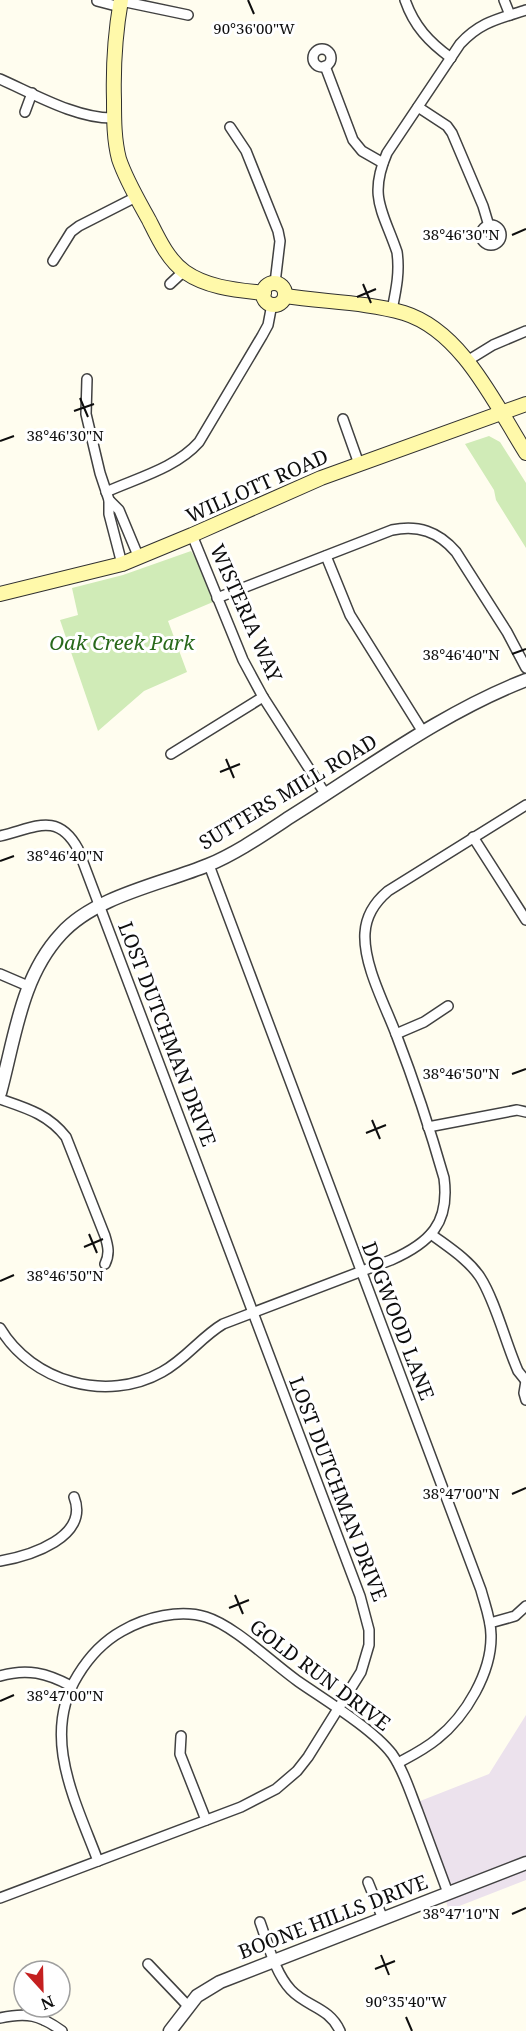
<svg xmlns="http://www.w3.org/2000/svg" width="526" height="2031" viewBox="0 0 526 2031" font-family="'Noto Serif',serif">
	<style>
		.industrial { fill: #ece2ed }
		.green { fill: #d0ebb7 }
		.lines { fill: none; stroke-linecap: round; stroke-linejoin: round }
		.minor-casing { stroke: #414141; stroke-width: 12 }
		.tertiary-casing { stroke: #414141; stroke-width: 15 }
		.secondary-casing { stroke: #303030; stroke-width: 16 }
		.minor { stroke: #fff; stroke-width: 9 }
		.tertiary { stroke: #fff; stroke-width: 12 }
		.secondary { stroke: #fff9aa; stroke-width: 14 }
		.ticks { fill: none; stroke: #0e0e0e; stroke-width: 2 }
		.labels { text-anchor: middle; stroke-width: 6; stroke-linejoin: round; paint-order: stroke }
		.street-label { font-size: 20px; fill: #0e0e0e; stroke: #fff }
		.park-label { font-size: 20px; font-style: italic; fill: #28691b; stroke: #fff }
		.ticks-label { font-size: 15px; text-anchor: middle; fill: #0e0e0e; stroke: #fff; stroke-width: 6; stroke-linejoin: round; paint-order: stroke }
	</style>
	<rect width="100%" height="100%" fill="#fffdef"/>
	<polygon class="industrial" points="526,1715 526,1880 449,1910 410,1805 489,1774"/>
	<g class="green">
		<polygon points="489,436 500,442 526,483 526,548 496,500 494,490 465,444"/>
		<polygon points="191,551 196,559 213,602 168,621 187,672 144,691 98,731 60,620 78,615 72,588 123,575"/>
	</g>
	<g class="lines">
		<g class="minor-casing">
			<g id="minor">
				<path d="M 405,0 C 414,26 429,42 451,58"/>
				<polyline points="504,0 510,15"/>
				<polyline points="97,1 120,7"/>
				<polyline points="121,1 188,15"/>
				<circle cx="322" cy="58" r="9"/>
				<polyline points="325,66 353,140 362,151 383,163"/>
				<path d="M 0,79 C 34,94 77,119 114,118"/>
				<polyline points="418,107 447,126 452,133 483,206 489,226"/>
				<polyline points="25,112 32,93"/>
				<polyline points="230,127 246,151 278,231 280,241 275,283"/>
				<circle cx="491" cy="235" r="10"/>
				<polyline points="53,261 71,232 79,226 136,197"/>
				<polyline points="170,284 184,271"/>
				<path d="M 392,310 C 396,290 400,272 397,252 C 383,211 368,197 387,153 L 460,44 C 480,22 498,19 526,10"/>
				<polyline points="467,361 493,345 526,331"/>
				<polyline points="87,379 86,414 100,473 109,500 109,514 122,564"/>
				<polyline points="343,419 359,464"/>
				<path d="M 106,492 C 137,478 176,468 199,442 L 262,336 L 268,325 L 272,304"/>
				<polyline points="109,500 119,510 139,558"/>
				<polyline points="192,535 243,660 263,697 326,795"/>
				<polyline points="326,556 350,615 423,732"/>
				<path d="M 217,598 L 392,530 C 418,525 438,531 456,552 L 507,632 L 526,668"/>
				<polyline points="171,754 263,697"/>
				<path d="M 0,836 C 33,829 57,810 78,849 L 360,1596 L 369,1630 L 369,1645 L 361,1672 L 308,1757 L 297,1771 L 276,1789 L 241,1807 L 0,1898"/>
				<polyline points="473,837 526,920"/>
				<path d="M 209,865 L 481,1590 C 485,1605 491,1620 491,1635 C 492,1672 466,1716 437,1739 C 425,1749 411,1756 398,1763"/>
				<polyline points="0,974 28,986"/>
				<polyline points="396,1034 424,1022 448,1006"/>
				<path d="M 0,1099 C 26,1108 48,1114 66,1137 L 105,1236 C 108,1246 110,1254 105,1264"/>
				<polyline points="428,1127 517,1110 526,1112"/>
				<path d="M 431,1234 C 448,1247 468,1259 480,1277 C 495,1300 506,1344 518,1371 L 526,1381"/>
				<path d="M 0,1328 C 32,1382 107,1403 162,1372 C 186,1359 201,1337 223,1324 L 391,1260 C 430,1243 450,1223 444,1178 C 430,1129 414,1081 396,1034 C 385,1005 363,964 365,933 C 366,915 375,902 388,891 L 526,805"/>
				<polyline points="526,1381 524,1393 526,1400"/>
				<path d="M 0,1561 C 30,1556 90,1537 74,1497"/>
				<polyline points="490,1623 515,1616 526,1606"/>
				<path d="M 0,1676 C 27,1668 47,1673 71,1686"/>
				<polyline points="181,1736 180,1754 206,1820"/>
				<path d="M 98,1861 C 76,1802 40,1736 78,1675 C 89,1657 104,1641 122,1631 C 146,1617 180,1609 206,1617 C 235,1626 272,1663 299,1682 C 325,1700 373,1729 392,1754 C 404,1771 410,1792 418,1812 C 428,1839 438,1866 448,1893"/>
				<polyline points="368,1882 383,1919"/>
				<path d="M 260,1922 C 268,1944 275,1973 291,1990 C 307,2007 329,2007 340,2031"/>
				<polyline points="148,1964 188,2006"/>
				<polyline points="43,2007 44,2020"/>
				<path d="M 0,2018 C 27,2012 40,2015 62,2031"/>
			</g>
		</g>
		<g class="tertiary-casing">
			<g id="tertiary">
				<path d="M 0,1093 C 15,1038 21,977 61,934 C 95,896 162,884 208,865 C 237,853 264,834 290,817 C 367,769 441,713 526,680"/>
				<polyline points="170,2031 197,1996 220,1982 526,1863"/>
			</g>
		</g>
		<g class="secondary-casing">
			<g id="secondary">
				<path d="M 121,0 C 115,34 113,66 114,100 C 114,119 114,140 119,159 C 126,180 138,200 149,220 C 158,238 168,260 185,272 C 208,288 237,290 264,293"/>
				<circle cx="274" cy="294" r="11"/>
				<path d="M 285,296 C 324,302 366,302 404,313 C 462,331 495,404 526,453"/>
				<polyline points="0,594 122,564 192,535 321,478 526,404"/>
			</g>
		</g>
		<use href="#minor" class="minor"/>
		<use href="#tertiary" class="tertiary"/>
		<use href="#secondary" class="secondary"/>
	</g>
	<path class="ticks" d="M 248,0 L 254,14M 512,235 L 526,229M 363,284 L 371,303M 357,297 L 376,289M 80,398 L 88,417M 74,411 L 94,404M 0,441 L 14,436M 512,654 L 526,649M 226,759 L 234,778M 220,772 L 240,764M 0,861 L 14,856M 512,1074 L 526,1069M 372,1120 L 380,1139M 366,1133 L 386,1125M 89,1234 L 97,1253M 84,1247 L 103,1239M 0,1281 L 14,1275M 512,1494 L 526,1488M 235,1595 L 243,1614M 229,1608 L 249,1600M 0,1701 L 14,1695M 512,1914 L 526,1908M 381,1955 L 389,1975M 375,1969 L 395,1961M 406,2017 L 412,2031"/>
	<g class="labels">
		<g class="street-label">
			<text transform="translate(257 486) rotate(-24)" y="7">WILLOTT ROAD</text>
			<text transform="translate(246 613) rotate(66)" y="7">WISTERIA WAY</text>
			<text transform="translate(288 792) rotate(-31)" y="7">SUTTERS MILL ROAD</text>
			<text transform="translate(167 1034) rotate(69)" y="7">LOST DUTCHMAN DRIVE</text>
			<text transform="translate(398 1321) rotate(69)" y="7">DOGWOOD LANE</text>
			<text transform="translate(338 1489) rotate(69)" y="7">LOST DUTCHMAN DRIVE</text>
			<text transform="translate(320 1675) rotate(37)" y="7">GOLD RUN DRIVE</text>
			<text transform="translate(333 1917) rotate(-21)" y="7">BOONE HILLS DRIVE</text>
		</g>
		<g class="park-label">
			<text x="122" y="650">Oak Creek Park</text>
		</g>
	</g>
	<g class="ticks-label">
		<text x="254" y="34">90°36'00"W</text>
		<text x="461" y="240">38°46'30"N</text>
		<text x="65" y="441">38°46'30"N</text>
		<text x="461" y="660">38°46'40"N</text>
		<text x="65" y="861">38°46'40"N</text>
		<text x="461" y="1079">38°46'50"N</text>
		<text x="65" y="1281">38°46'50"N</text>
		<text x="461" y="1499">38°47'00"N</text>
		<text x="65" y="1701">38°47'00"N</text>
		<text x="461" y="1919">38°47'10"N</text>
		<text x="406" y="2007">90°35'40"W</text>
	</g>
	<g transform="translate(42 1989) rotate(158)"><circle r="28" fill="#ffffff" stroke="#9f9f9f" stroke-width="1.5"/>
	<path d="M0-4.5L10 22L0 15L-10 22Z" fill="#c42020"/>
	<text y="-9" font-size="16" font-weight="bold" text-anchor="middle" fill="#0e0e0e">N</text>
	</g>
</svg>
